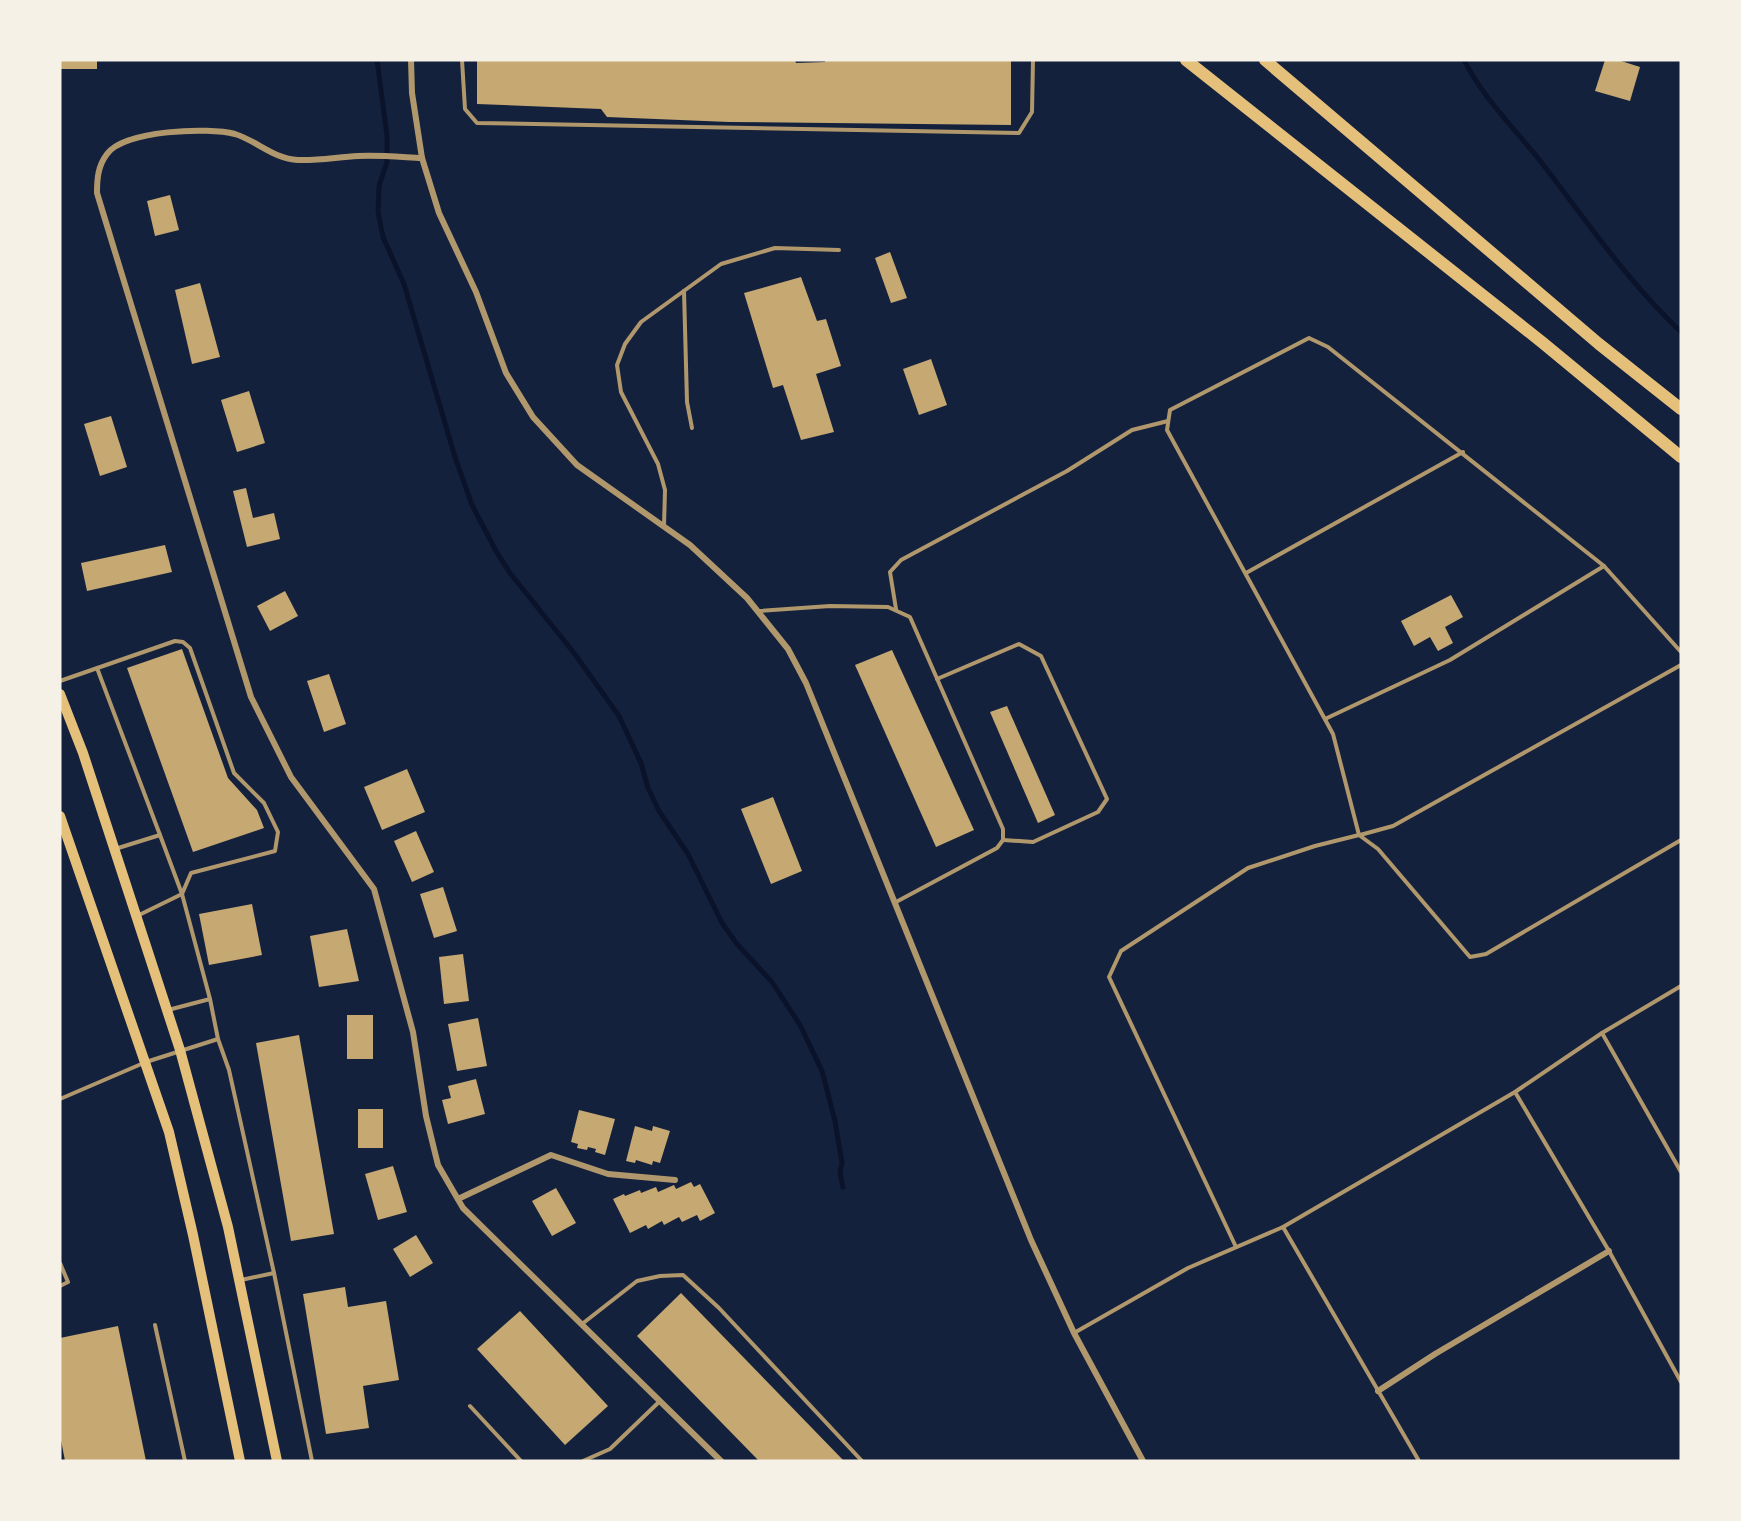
<svg xmlns="http://www.w3.org/2000/svg" width="1741" height="1521" viewBox="0 0 1741 1521" font-family="Commissioner,sans-serif">
	<style>
		.lines { fill: none; stroke-linecap: round; stroke-linejoin: round }
		.stream { stroke: #0b132b; stroke-width: 5 }
		.building { fill: #c6a872 }
		.service { stroke: #b1986c; stroke-width: 4 }
		.minor { stroke: #b1986c; stroke-width: 6 }
		.secondary { stroke: #e5c07b; stroke-width: 10 }
		.primary { stroke: #e5c07b; stroke-width: 12 }
	</style>
	<rect width="100%" height="100%" fill="#14213d"/>
	<g class="lines">
		<g class="stream">
			<polyline points="377,60 387,136 387,162 379,186 378,212 383,237 404,284 455,457 472,505 496,551 510,573 574,653 619,716 641,763 648,788 659,811 688,854 722,923 737,944 772,982 800,1025 822,1071 835,1121 842,1163 840,1173 843,1187"/>
			<path d="M 1464,60 C 1483,98 1515,129 1541,162 C 1586,220 1627,281 1681,332"/>
		</g>
	</g>
	<g class="building">
		<rect x="60" y="60" width="37" height="9"/>
		<polygon points="477,60 795,60 796,63 825,62 825,60 1011,60 1011,125 729,122 607,117 601,109 477,104"/>
		<polygon points="1605,60 1618,60 1640,67 1630,101 1595,91"/>
		<polygon points="170,195 179,230 155,236 147,201"/>
		<polygon points="890,252 907,298 891,303 875,258"/>
		<polygon points="801,277 817,321 826,319 841,366 816,374 834,432 801,440 783,385 773,388 744,293"/>
		<polygon points="200,283 220,357 192,364 175,290"/>
		<polygon points="931,359 947,405 919,415 903,369"/>
		<polygon points="249,391 265,443 237,452 221,400"/>
		<polygon points="111,416 127,467 100,476 84,424"/>
		<polygon points="246,488 253,518 274,513 280,539 247,547 233,491"/>
		<polygon points="165,545 172,572 87,591 81,563"/>
		<polygon points="285,591 298,616 270,631 257,606"/>
		<polygon points="1451,595 1463,617 1445,627 1453,643 1438,651 1430,637 1414,646 1401,621"/>
		<polygon points="182,649 228,778 257,810 264,828 193,852 127,668"/>
		<polygon points="892,650 974,830 936,847 855,665"/>
		<polygon points="329,674 346,724 324,732 307,681"/>
		<polygon points="1007,706 1055,815 1038,823 990,712"/>
		<polygon points="407,769 425,812 382,830 364,787"/>
		<polygon points="773,797 802,871 771,884 741,809"/>
		<polygon points="416,831 434,872 412,882 394,841"/>
		<polygon points="443,887 457,931 434,938 420,894"/>
		<polygon points="252,904 262,955 209,965 199,914"/>
		<polygon points="347,929 359,981 319,987 310,936"/>
		<polygon points="463,954 469,1001 444,1004 439,957"/>
		<rect x="347" y="1015" width="26" height="44"/>
		<polygon points="478,1018 487,1066 457,1071 448,1024"/>
		<polygon points="299,1035 334,1234 291,1241 256,1043"/>
		<polygon points="476,1079 485,1114 448,1124 442,1100 451,1098 448,1086"/>
		<rect x="358" y="1109" width="25" height="39"/>
		<polygon points="579,1110 615,1119 605,1155 595,1152 596,1149 588,1147 587,1150 577,1148 578,1144 571,1142"/>
		<polygon points="635,1126 652,1131 653,1126 670,1131 660,1163 653,1161 652,1165 636,1160 635,1163 626,1161"/>
		<polygon points="393,1166 407,1212 378,1220 365,1174"/>
		<polygon points="691,1182 694,1187 700,1184 715,1213 700,1221 697,1215 682,1222 679,1217 664,1225 662,1221 648,1229 646,1225 630,1233 613,1199 624,1194 625,1196 640,1190 641,1193 656,1187 658,1192 674,1185 676,1189"/>
		<polygon points="556,1188 576,1223 552,1236 532,1201"/>
		<polygon points="416,1235 433,1263 410,1277 393,1249"/>
		<polygon points="345,1287 348,1307 386,1301 399,1380 363,1386 369,1428 326,1434 303,1294"/>
		<polygon points="681,1293 844,1461 759,1461 637,1336"/>
		<polygon points="520,1311 608,1406 565,1445 477,1349"/>
		<polygon points="118,1326 146,1461 65,1461 60,1435 60,1338"/>
	</g>
	<g class="lines">
		<g class="service">
			<polyline points="462,60 465,109 477,123 1019,133 1032,112 1033,60"/>
			<polyline points="684,291 687,402 692,428"/>
			<polyline points="664,526 665,490 658,464 621,392 617,365 625,344 641,322 721,264 775,248 839,250"/>
			<polyline points="1246,573 1463,452"/>
			<polyline points="896,609 890,572 901,560 1067,471 1132,430 1168,421"/>
			<polyline points="759,611 830,606 888,607 910,617 1003,829 1003,840 997,848 896,902"/>
			<polyline points="97,668 160,835"/>
			<polyline points="937,679 1019,644 1041,656 1107,799 1098,812 1033,842 1003,840"/>
			<polyline points="60,681 175,641 183,642 190,648 234,773 264,803 278,832 275,851 191,873 182,894 160,835 115,849"/>
			<polyline points="1325,719 1450,660 1604,566"/>
			<polyline points="1359,835 1378,849 1470,957 1486,954 1681,840"/>
			<polyline points="1360,835 1393,826 1681,665"/>
			<polyline points="137,916 182,894 210,999 218,1039 229,1070 274,1273 241,1280"/>
			<polyline points="168,1010 210,999"/>
			<polyline points="1602,1033 1681,1172"/>
			<polyline points="1515,1092 1609,1251 1681,1382"/>
			<polyline points="60,1099 146,1062 218,1039"/>
			<polyline points="1283,1227 1419,1461"/>
			<polyline points="1236,1247 1109,977 1121,951 1248,868 1315,846 1359,835 1333,734 1167,430 1170,410 1309,338 1328,347 1604,566 1681,652"/>
			<polyline points="60,1263 68,1282 60,1286"/>
			<polyline points="274,1273 312,1461"/>
			<polyline points="582,1324 637,1281 660,1276 683,1275 719,1308 862,1461"/>
			<polyline points="155,1325 185,1461"/>
			<polyline points="1074,1333 1188,1268 1283,1227 1515,1092 1602,1033 1681,986"/>
			<polyline points="470,1406 521,1461"/>
			<polyline points="583,1461 610,1449 660,1401"/>
		</g>
		<g class="minor">
			<polyline points="411,60 412,93 422,158 439,213 476,292 506,373 533,417 577,465 690,545 747,598 788,649 806,683 1031,1240 1074,1333 1143,1461"/>
			<path d="M 422,158 C 401,157 379,155 358,156 C 338,157 317,161 298,160 C 274,159 257,141 235,134 C 209,127 124,130 107,154 C 98,166 97,178 97,193 L 251,697 L 291,777 L 374,889 L 413,1032 L 426,1116 L 438,1165 L 463,1208 L 721,1461"/>
			<polyline points="458,1199 551,1155 608,1174 675,1180"/>
			<polyline points="1378,1391 1435,1354 1609,1251"/>
		</g>
		<g class="secondary">
			<polyline points="60,694 83,753 180,1050 228,1227 277,1461"/>
			<polyline points="60,816 169,1132 193,1235 240,1461"/>
		</g>
		<g class="primary">
			<polyline points="1186,60 1543,343 1681,457"/>
			<polyline points="1265,60 1599,344 1681,409"/>
		</g>
	</g>
	<rect width="1741" height="1521" fill="none" stroke="#f6f1e7" stroke-width="123"/>
</svg>
